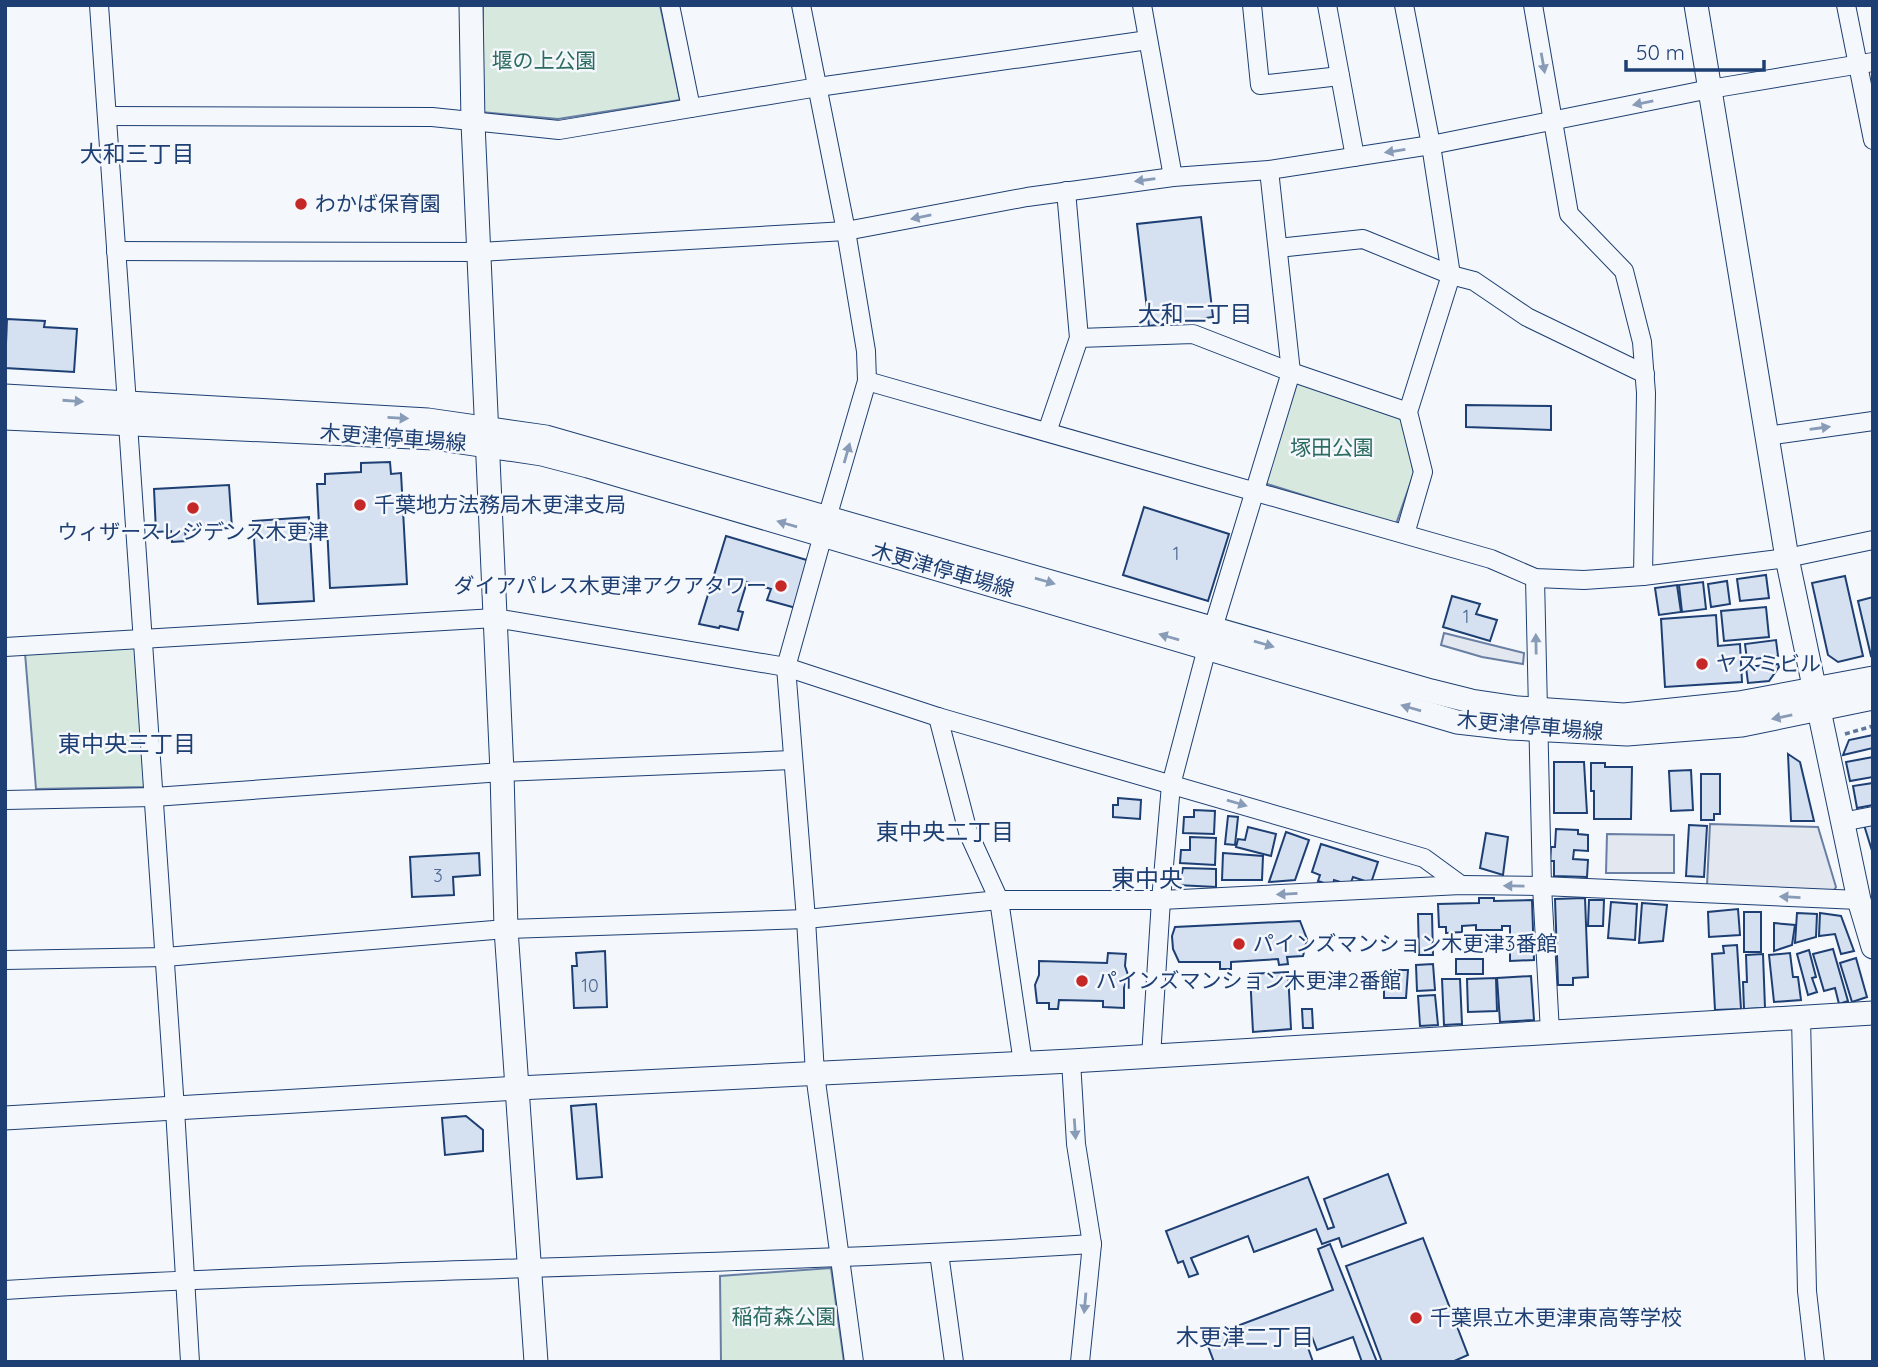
<svg xmlns="http://www.w3.org/2000/svg" width="1878" height="1367" viewBox="0 0 1878 1367" font-family="Quicksand,'Noto Sans JP',sans-serif">
	<style>
		.green { fill: #d7e8df; stroke: #687fa3; stroke-width: 2 }
		.parking { fill: #e3e8f0; stroke: #687fa3; stroke-width: 2 }
		.building { fill: #d5e0f0; stroke: #1d3f73; stroke-width: 2 }
		.lines { fill: none; stroke-linecap: round; stroke-linejoin: round }
		.street-casing { stroke: #1d3f73; stroke-width: 20 }
		.secondary-casing { stroke: #1d3f73; stroke-width: 25 }
		.path { stroke: #5e769c; stroke-width: 3.5; stroke-dasharray: 5 3.5; stroke-linecap: butt }
		.street { stroke: #f4f7fb; stroke-width: 18 }
		.secondary { stroke: #f4f7fb; stroke-width: 23 }
		.oneway { fill: #889bb7 }
		.poi-dot { fill: #c62828; stroke: #f4f7fb; stroke-width: 2.5 }
		.labels { text-anchor: middle; stroke-width: 5; stroke-linejoin: round; paint-order: stroke }
		.number-label { font-size: 18px; fill: #4b6792 }
		.park-label { font-size: 21px; fill: #2c6c60; stroke: #f4f7fb }
		.poi-label { font-size: 21px; fill: #1d3f73; stroke: #f4f7fb; text-anchor: start }
		.street-label { font-size: 21px; fill: #1d3f73; stroke: #f4f7fb }
		.neighbourhood-label { font-size: 23px; fill: #1d3f73; stroke: #f4f7fb }
		.quarter-label { font-size: 24px; fill: #1d3f73; stroke: #f4f7fb }
	</style>
	<rect width="100%" height="100%" fill="#f4f7fb"/>
	<g class="green">
		<polygon points="483,5 660,5 680,100 558,119 481,112"/>
		<polygon points="1295,378 1402,418 1414,473 1396,524 1264,483"/>
		<polygon points="137,643 146,787 36,789 25,653"/>
		<polygon points="831,1268 844,1362 721,1362 720,1276"/>
	</g>
	<g class="parking">
		<polygon points="1444,633 1524,653 1523,664 1482,657 1441,645"/>
		<polygon points="1710,824 1818,827 1836,887 1833,892 1707,886"/>
		<polygon points="1607,834 1674,835 1674,873 1606,873"/>
	</g>
	<g class="building">
		<polygon points="1201,217 1213,317 1149,326 1137,224"/>
		<polygon points="7,319 45,321 44,327 77,329 74,372 5,368"/>
		<polygon points="1466,405 1551,406 1551,430 1466,427"/>
		<polygon points="390,462 391,474 401,473 407,584 330,588 327,525 319,525 317,484 325,484 325,474 361,472 361,463"/>
		<polygon points="229,485 232,528 185,530 186,541 172,542 171,531 156,532 154,489"/>
		<polygon points="1144,507 1229,534 1208,601 1123,575"/>
		<polygon points="309,517 314,601 258,604 253,521"/>
		<polygon points="726,536 810,561 796,608 767,600 771,589 747,582 738,611 743,612 738,630 720,626 719,628 699,624"/>
		<polygon points="1766,575 1769,598 1740,601 1737,579"/>
		<polygon points="1845,576 1863,656 1838,662 1828,655 1812,583"/>
		<polygon points="1727,581 1730,604 1711,607 1708,584"/>
		<polygon points="1703,582 1706,609 1682,612 1679,585"/>
		<polygon points="1677,585 1681,612 1659,615 1655,588"/>
		<polygon points="1452,596 1480,604 1476,614 1497,620 1490,641 1443,627"/>
		<polygon points="1873,597 1873,655 1871,656 1858,601"/>
		<polygon points="1766,607 1769,637 1724,641 1721,611"/>
		<polygon points="1716,615 1718,646 1740,644 1742,682 1665,687 1661,619"/>
		<polygon points="1776,640 1778,656 1747,660 1745,644"/>
		<polygon points="1778,664 1779,667 1769,681 1748,683 1746,667"/>
		<polygon points="1873,735 1873,748 1843,755 1849,740"/>
		<polygon points="1788,754 1800,762 1814,821 1791,821"/>
		<polygon points="1873,757 1873,777 1850,781 1846,762"/>
		<polygon points="1554,762 1584,762 1587,813 1554,813"/>
		<polygon points="1591,763 1605,763 1605,767 1632,767 1631,819 1594,819 1594,791 1591,791"/>
		<polygon points="1691,770 1693,810 1671,811 1669,771"/>
		<polygon points="1701,774 1720,774 1720,814 1714,814 1714,820 1701,820"/>
		<polygon points="1873,783 1873,805 1857,808 1853,786"/>
		<polygon points="1118,798 1141,800 1140,819 1113,817 1113,805 1118,805"/>
		<polygon points="1194,810 1215,811 1214,834 1183,833 1184,817 1194,817"/>
		<polygon points="1228,816 1238,817 1235,845 1225,844"/>
		<polygon points="1873,822 1873,854 1864,825"/>
		<polygon points="1689,825 1707,826 1704,877 1686,876"/>
		<polygon points="1248,827 1276,834 1271,856 1236,847 1238,839 1245,840"/>
		<polygon points="1556,829 1578,830 1578,834 1588,835 1588,851 1574,850 1573,859 1588,860 1587,877 1554,876 1554,861 1550,861 1551,847 1555,847"/>
		<polygon points="1286,832 1309,840 1295,880 1269,882"/>
		<polygon points="1486,833 1508,837 1503,875 1480,868"/>
		<polygon points="1190,837 1216,838 1215,865 1180,863 1181,850 1190,850"/>
		<polygon points="1321,844 1378,862 1371,883 1353,877 1350,885 1334,880 1333,886 1318,881 1320,875 1312,872"/>
		<polygon points="479,853 480,875 453,877 454,895 412,897 410,857"/>
		<polygon points="1223,853 1263,856 1262,880 1222,880"/>
		<polygon points="1183,868 1216,869 1216,887 1177,885 1177,873 1182,873"/>
		<polygon points="1479,898 1494,898 1494,901 1532,900 1534,960 1510,961 1510,926 1502,926 1502,930 1476,930 1476,925 1462,926 1462,932 1446,933 1446,927 1439,927 1438,904 1479,903"/>
		<polygon points="1585,898 1588,977 1573,978 1573,985 1558,985 1555,899"/>
		<polygon points="1589,900 1604,900 1603,926 1588,926"/>
		<polygon points="1611,902 1637,904 1635,940 1608,938"/>
		<polygon points="1642,903 1667,905 1663,941 1639,943"/>
		<polygon points="1738,909 1740,935 1709,937 1708,912"/>
		<rect x="1744" y="912" width="17" height="40"/>
		<polygon points="1797,913 1817,914 1816,937 1795,943"/>
		<polygon points="1820,913 1841,916 1854,951 1841,954 1835,934 1819,936"/>
		<polygon points="1418,914 1432,914 1433,955 1419,955"/>
		<polygon points="1300,921 1307,939 1305,948 1303,956 1287,957 1288,964 1279,965 1278,959 1231,962 1231,969 1220,969 1220,962 1179,962 1173,949 1172,936 1175,927"/>
		<polygon points="1774,923 1795,925 1792,945 1774,951"/>
		<polygon points="1737,945 1741,1009 1715,1010 1712,954 1724,953 1723,946"/>
		<polygon points="1833,949 1848,1001 1839,1004 1835,988 1824,991 1813,954"/>
		<polygon points="1809,950 1816,977 1812,978 1817,992 1808,995 1797,954"/>
		<polygon points="605,951 607,1007 574,1008 572,966 577,966 576,953"/>
		<polygon points="1108,953 1126,954 1125,966 1128,975 1124,988 1124,1008 1103,1007 1103,1001 1059,1000 1058,1009 1049,1009 1049,1003 1037,1003 1035,985 1039,975 1039,961 1107,963"/>
		<polygon points="1790,953 1793,977 1798,977 1801,1000 1774,1002 1769,955"/>
		<polygon points="1763,954 1765,1008 1744,1009 1743,982 1747,982 1746,955"/>
		<polygon points="1856,958 1867,997 1852,1002 1840,963"/>
		<rect x="1456" y="959" width="27" height="15"/>
		<polygon points="1433,964 1435,990 1417,991 1416,965"/>
		<polygon points="1391,970 1408,970 1406,998 1384,998 1384,981 1391,982"/>
		<polygon points="1288,972 1291,1029 1253,1032 1250,974"/>
		<polygon points="1531,976 1534,1020 1500,1022 1497,978"/>
		<polygon points="1496,978 1497,1011 1468,1012 1467,979"/>
		<polygon points="1442,979 1460,979 1462,1024 1444,1025"/>
		<polygon points="1435,995 1438,1025 1420,1026 1418,996"/>
		<polygon points="1302,1009 1312,1009 1313,1028 1303,1028"/>
		<polygon points="596,1104 602,1177 577,1179 571,1106"/>
		<polygon points="466,1116 483,1130 483,1151 445,1155 442,1118"/>
		<polygon points="1388,1174 1406,1223 1342,1247 1339,1238 1322,1244 1316,1229 1254,1252 1248,1236 1191,1258 1198,1274 1189,1277 1183,1261 1178,1263 1166,1231 1308,1177 1328,1229 1334,1227 1324,1199"/>
		<polygon points="1423,1238 1468,1355 1452,1362 1382,1362 1346,1266"/>
		<polygon points="1330,1244 1377,1362 1362,1362 1353,1337 1317,1350 1312,1337 1305,1339 1313,1362 1214,1362 1205,1338 1333,1290 1318,1249"/>
	</g>
	<g class="lines">
		<g class="street-casing">
			<g id="street">
				<polyline points="99,5 127,404"/>
				<polyline points="670,5 691,108"/>
				<polyline points="801,5 846,231 866,351 867,381 827,518"/>
				<polyline points="1142,5 1173,177"/>
				<polyline points="1252,5 1260,85 1340,76"/>
				<polyline points="1327,5 1355,157"/>
				<polyline points="1404,5 1431,145 1451,275 1408,412 1423,472 1405,534"/>
				<polyline points="1533,5 1569,214 1624,271 1642,342 1646,393 1643,576"/>
				<polyline points="1846,5 1873,140"/>
				<polyline points="107,116 432,117 559,130 818,87 1148,40"/>
				<polyline points="1278,248 1363,239 1451,275 1474,281 1527,317 1645,374"/>
				<polyline points="116,251 479,252 846,231 1027,197 1173,177 1269,170 1431,145 1710,89 1873,62"/>
				<polyline points="1079,338 1193,334 1291,372 1408,412"/>
				<polyline points="867,381 1491,559 1535,578 1584,580 1643,576 1787,558 1873,540"/>
				<polyline points="128,424 175,1109 190,1362"/>
				<polyline points="1047,432 1079,338 1066,191"/>
				<polyline points="1767,436 1873,421"/>
				<polyline points="823,535 786,667 806,919 815,1074 854,1362"/>
				<polyline points="1535,578 1542,886 1550,1032"/>
				<polyline points="5,647 495,618 786,667 938,717 1424,858 1461,885"/>
				<polyline points="938,717 968,832 999,900 1023,1063"/>
				<polyline points="5,800 154,797 502,772 792,760"/>
				<polyline points="1842,822 1873,816"/>
				<polyline points="5,960 165,957 506,929 806,919 999,900 1161,900 1461,885 1542,886 1859,900"/>
				<polyline points="1801,1017 1807,1291 1815,1362"/>
				<polyline points="1151,1057 1161,900 1171,785 1207,648 1291,372 1269,170"/>
				<polyline points="1071,1061 1076,1144 1092,1244 1080,1362"/>
				<polyline points="939,1253 954,1362"/>
				<path d="M 5,1290 C 367,1268 730,1267 1092,1244"/>
			</g>
		</g>
		<g class="secondary-casing">
			<g id="secondary">
				<polyline points="471,5 473,123 502,772 506,929 536,1362"/>
				<polyline points="1696,5 1787,558 1859,900 1873,947"/>
				<polyline points="5,396 428,420 546,437 1431,691 1471,701 1518,708 1624,715 1739,703 1873,678"/>
				<polyline points="5,418 434,438 542,454 588,466 1457,722 1510,728 1627,734 1742,725 1873,698"/>
				<polyline points="5,1118 518,1088 1071,1061 1873,1013"/>
			</g>
		</g>
		<polyline class="path" points="1845,734 1873,726"/>
		<use href="#street" class="street"/>
		<use href="#secondary" class="secondary"/>
	</g>
	<defs><path id="oneway-solid" d="M-6-.8H1V-3.2L6.5 0L1 3.2V.8H-6Z" transform="scale(1.75)"/></defs>
	<g class="oneway">
		<use href="#oneway-solid" transform="translate(1543 63) rotate(80)"/>
		<use href="#oneway-solid" transform="translate(1643 103) rotate(169)"/>
		<use href="#oneway-solid" transform="translate(1395 151) rotate(171)"/>
		<use href="#oneway-solid" transform="translate(1145 180) rotate(172)"/>
		<use href="#oneway-solid" transform="translate(921 217) rotate(169)"/>
		<use href="#oneway-solid" transform="translate(73 401) rotate(4)"/>
		<use href="#oneway-solid" transform="translate(398 418) rotate(3)"/>
		<use href="#oneway-solid" transform="translate(1820 428) rotate(-8)"/>
		<use href="#oneway-solid" transform="translate(847 453) rotate(-74)"/>
		<use href="#oneway-solid" transform="translate(787 524) rotate(-164)"/>
		<use href="#oneway-solid" transform="translate(1045 581) rotate(16)"/>
		<use href="#oneway-solid" transform="translate(1169 637) rotate(-164)"/>
		<use href="#oneway-solid" transform="translate(1264 644) rotate(16)"/>
		<use href="#oneway-solid" transform="translate(1536 644) rotate(-91)"/>
		<use href="#oneway-solid" transform="translate(1411 708) rotate(-164)"/>
		<use href="#oneway-solid" transform="translate(1782 717) rotate(169)"/>
		<use href="#oneway-solid" transform="translate(1237 803) rotate(16)"/>
		<use href="#oneway-solid" transform="translate(1514 886) rotate(-179)"/>
		<use href="#oneway-solid" transform="translate(1287 894) rotate(177)"/>
		<use href="#oneway-solid" transform="translate(1790 897) rotate(-177)"/>
		<use href="#oneway-solid" transform="translate(1075 1129) rotate(86)"/>
		<use href="#oneway-solid" transform="translate(1085 1303) rotate(95)"/>
	</g>
	<g class="poi-dot">
		<circle cx="301" cy="204" r="7"/>
		<circle cx="360" cy="505" r="7"/>
		<circle cx="193" cy="508" r="7"/>
		<circle cx="781" cy="586" r="7"/>
		<circle cx="1702" cy="664" r="7"/>
		<circle cx="1239" cy="944" r="7"/>
		<circle cx="1082" cy="981" r="7"/>
		<circle cx="1416" cy="1318" r="7"/>
	</g>
	<g class="labels">
		<g class="number-label">
			<text x="1176" y="560">1</text>
			<text x="1466" y="623">1</text>
			<text x="438" y="882">3</text>
			<text x="590" y="992">10</text>
		</g>
		<g class="park-label">
			<text x="544" y="68">堰の上公園</text>
			<text x="1332" y="455">塚田公園</text>
			<text x="784" y="1324">稲荷森公園</text>
		</g>
		<g class="poi-label">
			<text x="315" y="211">わかば保育園</text>
			<text x="374" y="512">千葉地方法務局木更津支局</text>
			<text x="193" y="539" text-anchor="middle">ウィザースレジデンス木更津</text>
			<text x="767" y="593" text-anchor="end">ダイアパレス木更津アクアタワー</text>
			<text x="1716" y="671">ヤスミビル</text>
			<text x="1253" y="951">パインズマンション木更津3番館</text>
			<text x="1096" y="988">パインズマンション木更津2番館</text>
			<text x="1430" y="1325">千葉県立木更津東高等学校</text>
		</g>
		<g class="street-label">
			<text transform="translate(393 438) rotate(4)" y="7">木更津停車場線</text>
			<text transform="translate(943 570) rotate(16)" y="7">木更津停車場線</text>
			<text transform="translate(1530 726) rotate(5)" y="7">木更津停車場線</text>
		</g>
		<g class="neighbourhood-label">
			<text x="137" y="162">大和三丁目</text>
			<text x="1195" y="322">大和二丁目</text>
			<text x="127" y="752">東中央三丁目</text>
			<text x="945" y="840">東中央二丁目</text>
			<text x="1245" y="1345">木更津二丁目</text>
		</g>
		<g class="quarter-label">
			<text x="1147" y="887">東中央</text>
		</g>
	</g>
	<rect width="1878" height="1367" fill="none" stroke="#1d3f73" stroke-width="14"/>
	<path d="M1626 60v10h138v-10" fill="none" stroke="#1d3f73" stroke-width="3.5"/>
	<text x="1636" y="60" font-size="21" fill="#1d3f73" stroke="#f4f7fb" stroke-width="5" paint-order="stroke">50 m</text>
</svg>
